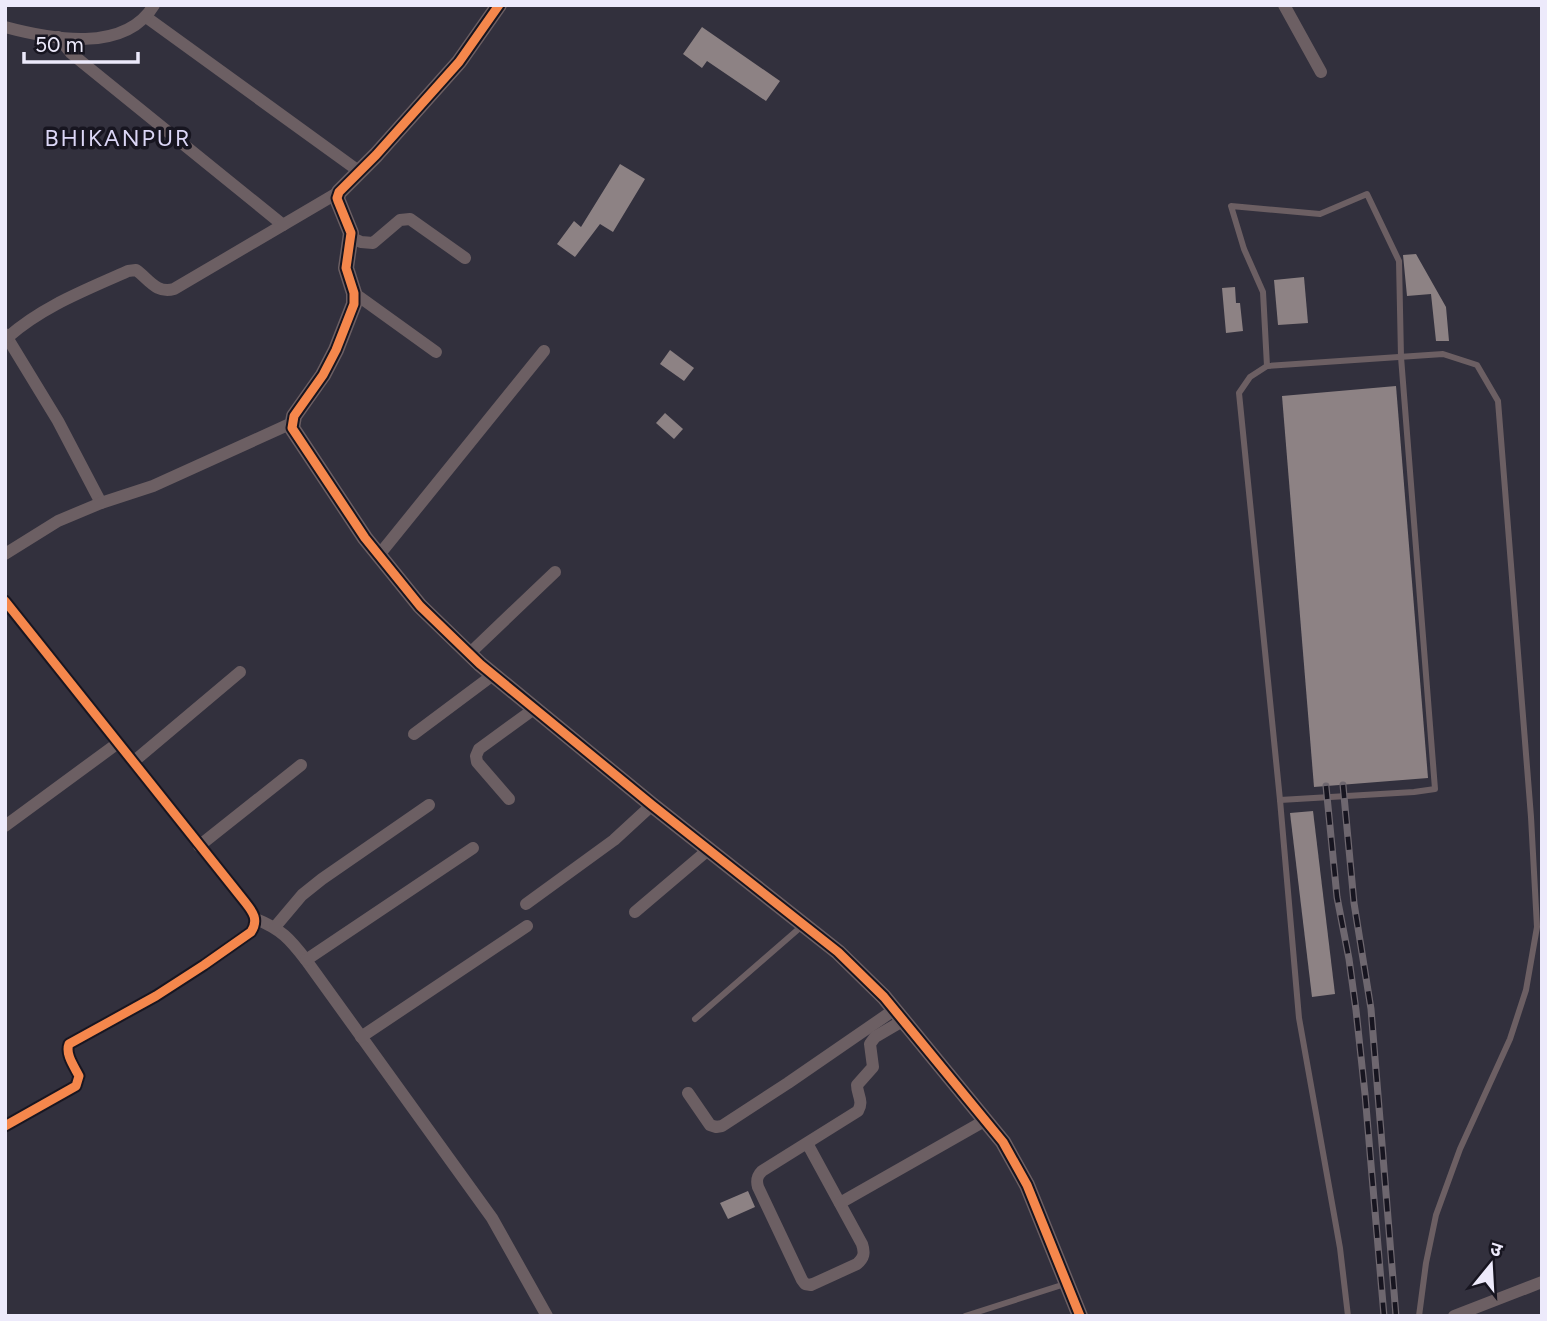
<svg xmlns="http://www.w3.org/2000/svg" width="1547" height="1321" viewBox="0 0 1547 1321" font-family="Figtree,'Noto Sans Devanagari',sans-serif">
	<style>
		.building { fill: #8d8284 }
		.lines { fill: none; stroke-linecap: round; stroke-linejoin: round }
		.service { stroke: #6c5f63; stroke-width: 6 }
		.minor { stroke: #6c5f63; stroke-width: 12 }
		.tertiary { stroke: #6c5f63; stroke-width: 16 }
		.rail-casing { stroke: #6e676f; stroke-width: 7 }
		.rail { stroke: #171520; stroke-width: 4.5; stroke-dasharray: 13; stroke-linecap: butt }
		.cycleway-casing { stroke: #171520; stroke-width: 13 }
		.cycleway { stroke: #f5874c; stroke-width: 9 }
		.labels { text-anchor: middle; stroke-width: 7; stroke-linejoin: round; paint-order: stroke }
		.quarter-label { font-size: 23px; letter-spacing: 2px; fill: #dbd6f6; stroke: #171520 }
	</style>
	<rect width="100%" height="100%" fill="#32303d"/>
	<g class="building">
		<polygon points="702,27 780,81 766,101 707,61 702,68 683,54"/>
		<polygon points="620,164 645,179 613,232 600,224 575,257 557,244 574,221 581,227"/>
		<polygon points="1416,254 1446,307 1449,341 1436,341 1431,294 1407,296 1403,255"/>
		<polygon points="1304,277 1308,323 1278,325 1274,280"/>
		<polygon points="1235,287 1236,303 1240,303 1243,331 1226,333 1222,288"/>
		<polygon points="670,350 694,368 684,381 660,364"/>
		<polygon points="1396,386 1428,778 1314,787 1282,396"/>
		<polygon points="665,413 683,429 674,439 656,423"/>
		<polygon points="1313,811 1335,994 1312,997 1290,813"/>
		<polygon points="748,1191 755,1207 728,1219 720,1203"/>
	</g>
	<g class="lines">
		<g class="service">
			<polyline points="1267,366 1263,292 1244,249 1231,206 1320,214 1367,194 1399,261 1401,357 1435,789 1414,792 1280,800"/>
			<polyline points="695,1019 802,926"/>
			<polyline points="965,1316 1065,1284"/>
			<polyline points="1348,1316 1340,1248 1299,1018 1280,800 1239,393 1250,377 1267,366 1443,354 1477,365 1498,401 1531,817 1537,927 1526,990 1510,1039 1460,1149 1436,1215 1426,1263 1419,1316"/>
		</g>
		<g class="minor">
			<polyline points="1284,5 1321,72"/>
			<polyline points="146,17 360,172"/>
			<path d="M 5,27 C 50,39 125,54 154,5"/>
			<polyline points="58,37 71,53 83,63 283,225"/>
			<polyline points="352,238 361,242 373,243 400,220 410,219 465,258"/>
			<polyline points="354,293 436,352"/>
			<polyline points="5,334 58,421 101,503"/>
			<path d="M 8,337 C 43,306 86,290 128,271 L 136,270 C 149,279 156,294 174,289 L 339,192"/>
			<polyline points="5,554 58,521 101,503 153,486 292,423"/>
			<polyline points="379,555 544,351"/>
			<path d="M 5,601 L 245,902 C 253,912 259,920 251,932 L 204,965 L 156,996 L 69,1044 C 65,1054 74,1066 79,1076 L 76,1086 L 5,1126"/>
			<polyline points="469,654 555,572"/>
			<polyline points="414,734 493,675"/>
			<polyline points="133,762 240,672"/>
			<polyline points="509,799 477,762 476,756 479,749 534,709"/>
			<polyline points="5,826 118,743"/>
			<polyline points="199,846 301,765"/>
			<polyline points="526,904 614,840 652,805"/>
			<polyline points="635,912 708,850"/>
			<path d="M 256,919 C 281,929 290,939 306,960 L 492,1218 L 547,1316"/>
			<polyline points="275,927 302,895 322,879 429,805"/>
			<polyline points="306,960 473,848"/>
			<polyline points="361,1037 527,926"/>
			<polyline points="688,1093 710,1125 716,1127 722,1126 788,1083 894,1010"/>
			<path d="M 807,1143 L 862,1244 C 865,1253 864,1258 857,1264 L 811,1285 L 805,1284 L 802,1280 L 758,1187 C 756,1180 757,1176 762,1171 L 858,1111 C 864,1101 857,1095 857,1085 L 873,1067 L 870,1044 L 875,1037 L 904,1020"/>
			<polyline points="840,1203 986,1120"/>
			<polyline points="1454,1316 1542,1282"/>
		</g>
		<polyline class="tertiary" points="499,5 459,62 376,155 339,192 337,198 338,201 351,233 346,268 354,293 354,304 336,350 323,375 294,416 292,428 365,538 420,606 480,664 652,805 838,952 884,997 1003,1142 1027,1185 1080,1316"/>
		<g class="rail-casing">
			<g id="rail">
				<polyline points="1343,785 1354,903 1371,1009 1396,1316"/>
				<polyline points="1326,786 1337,897 1349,959 1356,1010 1365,1094 1384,1316"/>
			</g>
		</g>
		<use href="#rail" class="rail"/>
		<g class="cycleway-casing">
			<g id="cycleway">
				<polyline points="499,5 459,62 376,155 339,192 337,198 338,201 351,233 346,268 354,293 354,304 336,350 323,375 294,416 292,428 365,538 420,606 480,664 652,805 838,952 884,997 1003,1142 1027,1185 1080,1316"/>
				<path d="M 5,601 L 245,902 C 253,912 259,920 251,932 L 204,965 L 156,996 L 69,1044 C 65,1054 74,1066 79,1076 L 76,1086 L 5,1126"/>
			</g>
		</g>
		<use href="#cycleway" class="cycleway"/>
	</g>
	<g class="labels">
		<g class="quarter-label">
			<text x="118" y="146">BHIKANPUR</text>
		</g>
	</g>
	<rect width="1547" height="1321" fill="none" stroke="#edeafb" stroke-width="14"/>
	<g transform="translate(1491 1265) rotate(18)" stroke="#171520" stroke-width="5" paint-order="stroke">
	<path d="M0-5L12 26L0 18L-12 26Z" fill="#edeafb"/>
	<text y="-10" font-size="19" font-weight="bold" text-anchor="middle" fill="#edeafb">उ</text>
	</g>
	<path d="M24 52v10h114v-10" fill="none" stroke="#edeafb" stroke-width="3.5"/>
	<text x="35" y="52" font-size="21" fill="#edeafb" stroke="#171520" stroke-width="5" paint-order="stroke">50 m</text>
</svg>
